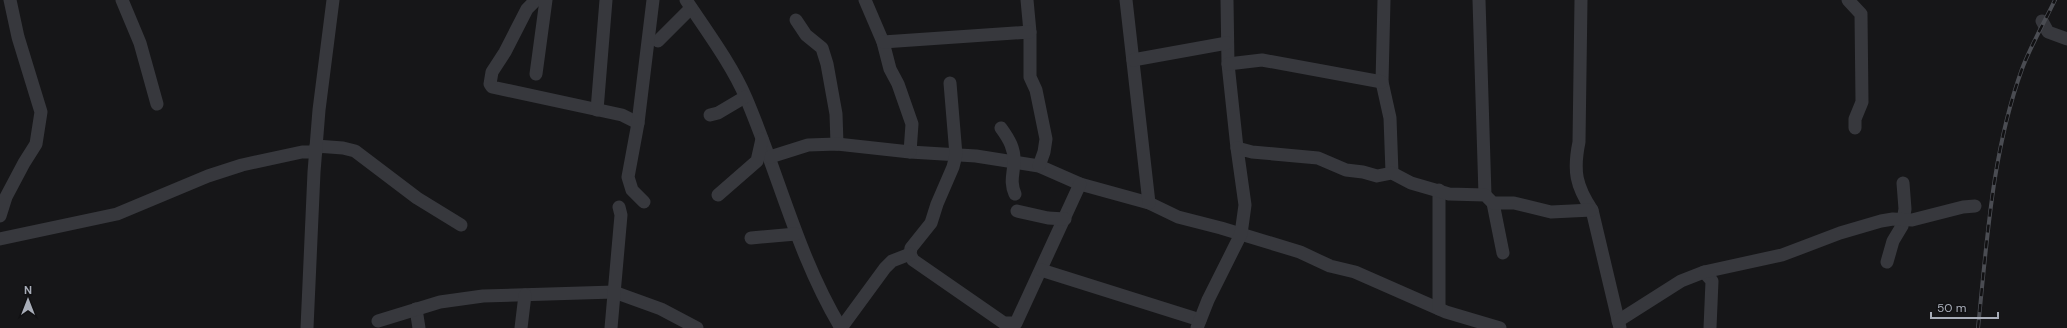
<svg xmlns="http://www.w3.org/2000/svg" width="2067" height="328" viewBox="0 0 2067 328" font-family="'DM Sans',sans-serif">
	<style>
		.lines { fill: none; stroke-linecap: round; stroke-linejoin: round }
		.minor { stroke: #37383d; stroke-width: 13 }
		.rail-casing { stroke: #4a4c52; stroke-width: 4 }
		.rail { stroke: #111113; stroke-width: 2.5; stroke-dasharray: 8; stroke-linecap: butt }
	</style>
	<rect width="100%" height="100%" fill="#161618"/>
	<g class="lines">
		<g class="minor">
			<polyline points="122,0 140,43 157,104"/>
			<polyline points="536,0 527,9 505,52 492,72 490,84 492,87 622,115 638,123"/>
			<path d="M 686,0 C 706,30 732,65 746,98 C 779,175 798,257 841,328"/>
			<polyline points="865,0 883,42 890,69 898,84 912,124 910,152 976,156 1039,166 1080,184 1149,203 1178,217 1221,228 1300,252 1330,266 1355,272 1446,312 1500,328"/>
			<polyline points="1027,0 1030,32 1030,77 1036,90 1046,139 1044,152 1039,166"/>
			<polyline points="1126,0 1149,203"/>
			<polyline points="1227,0 1228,64 1237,148"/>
			<polyline points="1384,0 1382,82 1390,118 1392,173"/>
			<polyline points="1479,0 1485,195"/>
			<path d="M 1581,0 L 1579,142 C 1573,171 1576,186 1592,210 L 1620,328"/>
			<polyline points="1848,0 1861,14 1862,102 1855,119 1855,128"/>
			<polyline points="796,20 806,35 822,48 827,64 836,114 837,144"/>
			<polyline points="2042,21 2048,32 2067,39"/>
			<polyline points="658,41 691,8"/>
			<polyline points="883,42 1030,32"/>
			<polyline points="1133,60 1227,43"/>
			<polyline points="1228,64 1262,60 1382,82"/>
			<polyline points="536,74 546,0"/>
			<polyline points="950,83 956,155 953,167 937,204 931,223 911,248 910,254 913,260 1004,323 1016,323 1080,184"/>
			<polyline points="597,110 606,0"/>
			<polyline points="710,115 718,113 745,97"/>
			<path d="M 1001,128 C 1009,139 1015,149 1014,163 C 1013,176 1010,182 1015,194"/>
			<polyline points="316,146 343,148 355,151 417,198 461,225"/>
			<polyline points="770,157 808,145 837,144 910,152"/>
			<polyline points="1439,190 1439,309"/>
			<polyline points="718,195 757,161 762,139"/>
			<polyline points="644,202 632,190 628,177 638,123 653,0"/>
			<polyline points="1493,203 1503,253"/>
			<polyline points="1017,211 1048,218 1065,219"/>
			<polyline points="0,216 6,197 24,163 36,144 41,112 18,37 10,0"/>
			<polyline points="751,238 796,234"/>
			<polyline points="0,239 117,214 208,176 242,165 302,152 316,152"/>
			<polyline points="1887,262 1893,241 1902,226 1905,209 1903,183"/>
			<polyline points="1041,270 1200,320"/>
			<polyline points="1704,272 1712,281 1710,328"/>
			<polyline points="416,309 419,328"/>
			<polyline points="378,321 440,302 483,296 614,292 661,309 697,328"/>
			<polyline points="1618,321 1681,281 1704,272 1782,255 1840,233 1881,221 1893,219 1912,220 1963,207 1975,206"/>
			<polyline points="307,328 314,172 319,110 333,0"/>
			<polyline points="521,328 525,295"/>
			<polyline points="611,328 621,215 619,207"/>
			<polyline points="841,328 885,268 892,261 910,254"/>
			<polyline points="1197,328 1208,300 1241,234 1245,205 1237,148 1252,152 1318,158 1346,170 1363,172 1377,176 1392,173 1411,183 1449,194 1485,195 1493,203 1514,203 1551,212 1592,210"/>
		</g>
		<g class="rail-casing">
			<path id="rail" d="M 1978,328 C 1987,241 1992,152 2022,69 C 2031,45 2044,23 2055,0"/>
		</g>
		<use href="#rail" class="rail"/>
	</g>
	<g transform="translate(28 300)" stroke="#111113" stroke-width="3" paint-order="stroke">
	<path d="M0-3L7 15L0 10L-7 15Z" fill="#a8adb8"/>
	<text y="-6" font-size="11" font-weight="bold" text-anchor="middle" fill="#a8adb8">N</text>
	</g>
	<path d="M1931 312v6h67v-6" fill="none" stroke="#a8adb8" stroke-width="2"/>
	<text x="1937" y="312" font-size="12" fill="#a8adb8" stroke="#111113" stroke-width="3" paint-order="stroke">50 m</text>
</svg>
